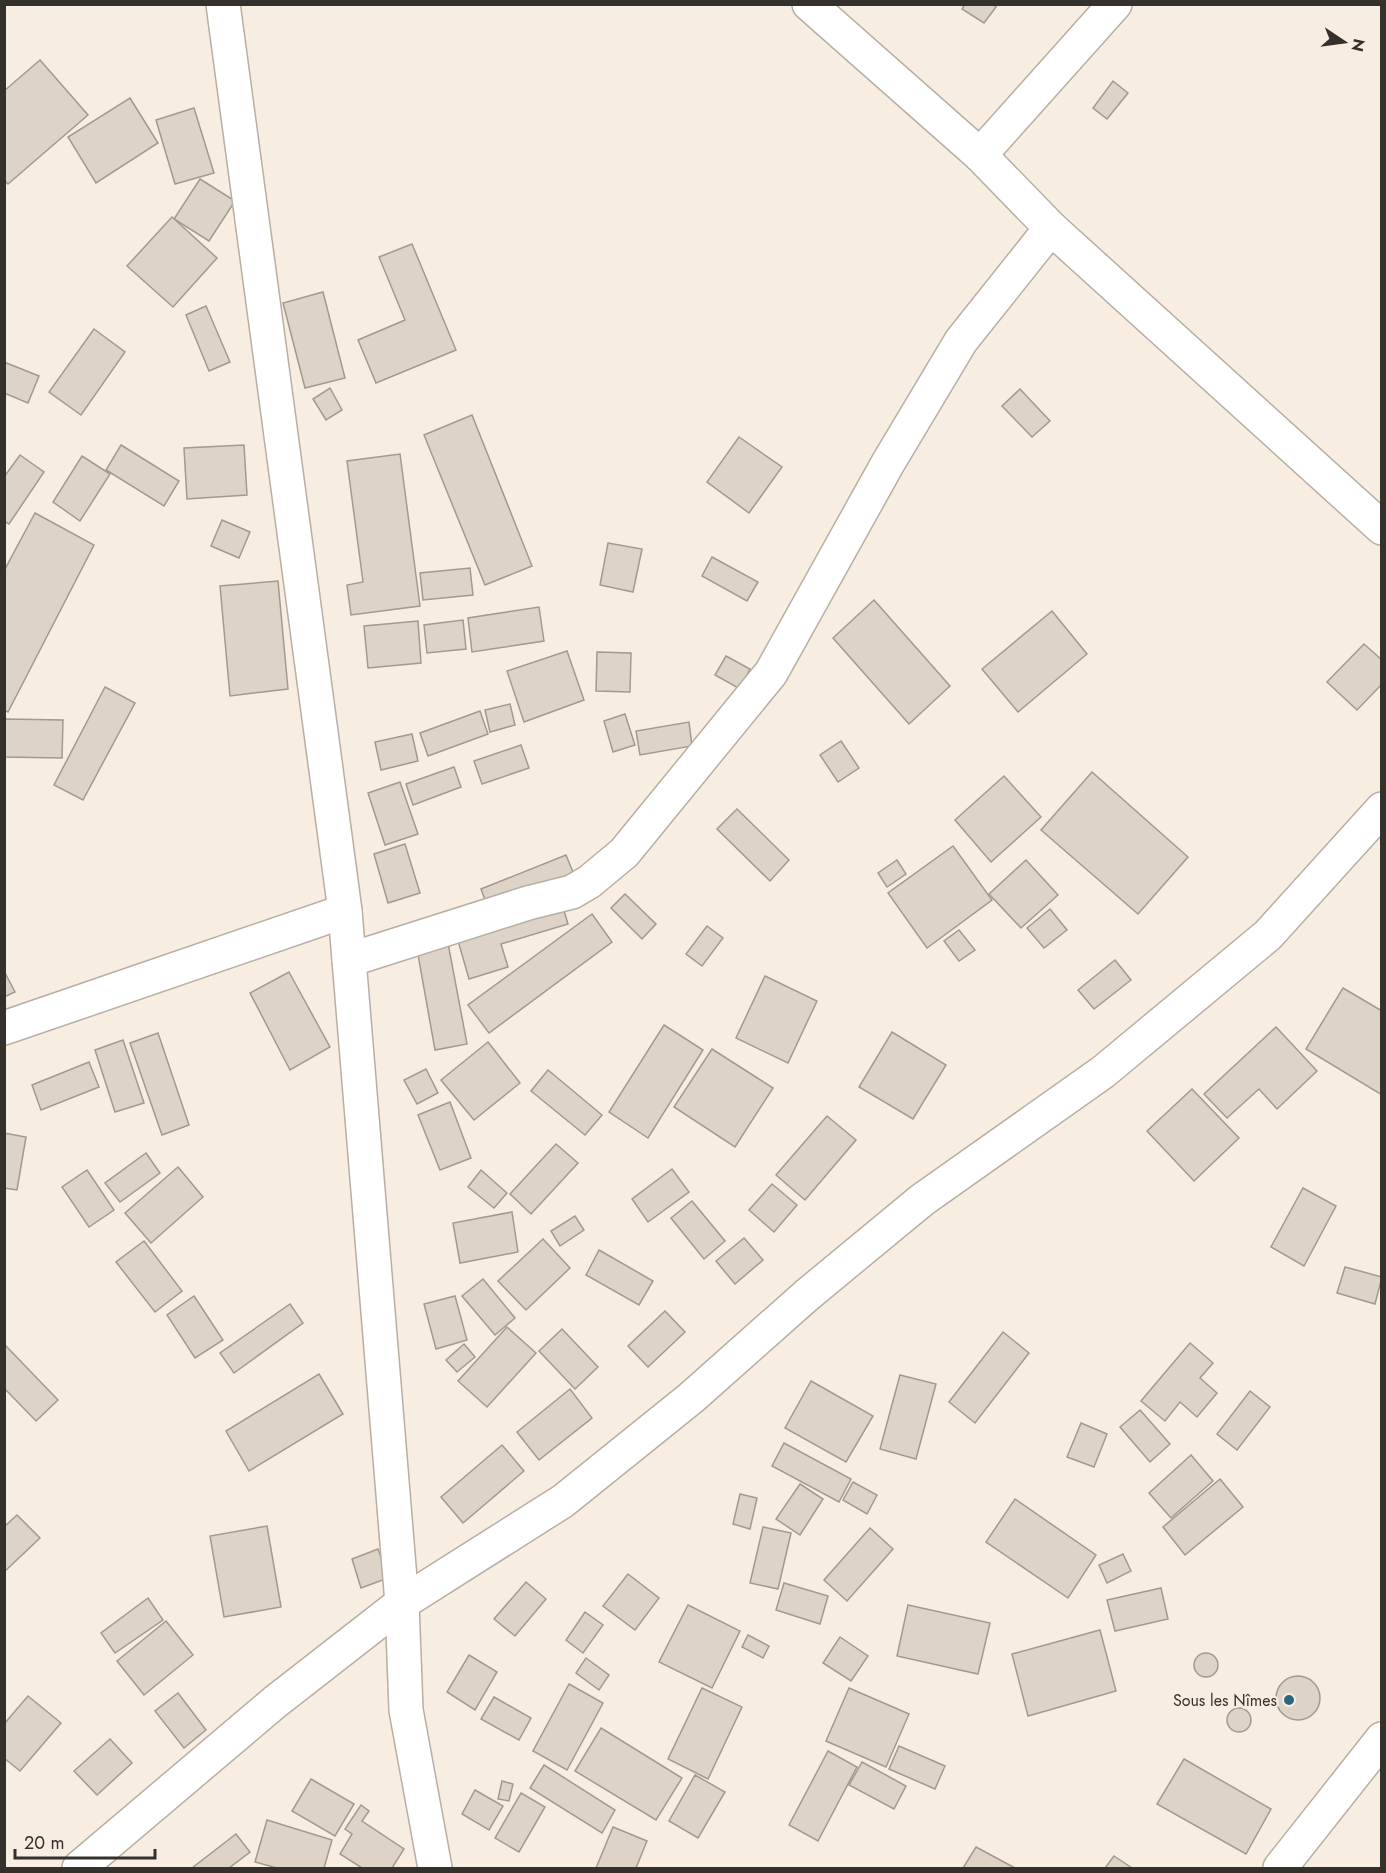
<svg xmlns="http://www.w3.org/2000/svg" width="1386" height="1873" viewBox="0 0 1386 1873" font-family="Jost,sans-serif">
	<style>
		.building { fill: #ddd3c7; stroke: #a39a8e; stroke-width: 1.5 }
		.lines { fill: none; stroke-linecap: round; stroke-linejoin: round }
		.street-casing { stroke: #b8aea3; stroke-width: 36 }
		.secondary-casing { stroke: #b8aea3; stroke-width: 36 }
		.street { stroke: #fff; stroke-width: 33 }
		.secondary { stroke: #fff; stroke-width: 33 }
		.poi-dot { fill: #2b657e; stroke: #f7eee1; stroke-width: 2 }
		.labels { text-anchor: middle; stroke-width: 4.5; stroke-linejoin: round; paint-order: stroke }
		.poi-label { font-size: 16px; fill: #34302c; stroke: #f7eee1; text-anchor: end }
	</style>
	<rect width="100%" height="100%" fill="#f7eee1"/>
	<g class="building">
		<polygon points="965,4 993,4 996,7 984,23 962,9"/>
		<polygon points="40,60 88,115 8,184 4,180 4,91"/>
		<polygon points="1113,81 1128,93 1107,119 1093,108"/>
		<polygon points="130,98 158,143 96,183 68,137"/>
		<polygon points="194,108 214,173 175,184 156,120"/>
		<polygon points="200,179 235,201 209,241 174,219"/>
		<polygon points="172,217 217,258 173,307 127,266"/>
		<polygon points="412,244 456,350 376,383 358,340 405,320 379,257"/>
		<polygon points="323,292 345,378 305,388 283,303"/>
		<polygon points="206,306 230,362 209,371 186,315"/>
		<polygon points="94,329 125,352 81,415 49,392"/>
		<polygon points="4,362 39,376 28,403 4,393"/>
		<polygon points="330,388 342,410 326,420 313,399"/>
		<polygon points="1020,389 1050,421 1032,437 1002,406"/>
		<polygon points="472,415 532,566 485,585 424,435"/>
		<polygon points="739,437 782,467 749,513 707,482"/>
		<polygon points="121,445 179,481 164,506 106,470"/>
		<polygon points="244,445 247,495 187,499 184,448"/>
		<polygon points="400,454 420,606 351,615 347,585 363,582 347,461"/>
		<polygon points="20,455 44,472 9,524 4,521 4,477"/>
		<polygon points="82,456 110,474 80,521 53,502"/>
		<polygon points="35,513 94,545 8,712 4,710 4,571"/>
		<polygon points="222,520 250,532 239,558 211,546"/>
		<polygon points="608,543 642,549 633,592 600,585"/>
		<polygon points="712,557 758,582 747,601 702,576"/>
		<polygon points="470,568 473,595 423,600 420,573"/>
		<polygon points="278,581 288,689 230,696 220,586"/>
		<polygon points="874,600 950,686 909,724 833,638"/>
		<polygon points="539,607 544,641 472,652 468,618"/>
		<polygon points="1052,611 1087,654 1018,712 982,669"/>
		<polygon points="463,620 466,649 427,653 424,625"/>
		<polygon points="418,621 421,663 368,668 364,626"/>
		<polygon points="1364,644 1382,660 1382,684 1357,710 1327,682"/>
		<polygon points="567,651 584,700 524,722 507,671"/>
		<polygon points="597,652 631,653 630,692 596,691"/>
		<polygon points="726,656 750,669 740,689 715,675"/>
		<polygon points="105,687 135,703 83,800 54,785"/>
		<polygon points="510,704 515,725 490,732 485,710"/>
		<polygon points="480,711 488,734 428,756 420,733"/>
		<polygon points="625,714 635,745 613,752 604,721"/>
		<polygon points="5,719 63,720 62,758 4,757"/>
		<polygon points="689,722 692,746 640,755 636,731"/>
		<polygon points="412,734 418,761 381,770 375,742"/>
		<polygon points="841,741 859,768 838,782 820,755"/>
		<polygon points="521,745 529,768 482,784 474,761"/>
		<polygon points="454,767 461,787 413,805 406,784"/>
		<polygon points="1092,772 1188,857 1138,914 1041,830"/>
		<polygon points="1004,776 1041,817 991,862 955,820"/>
		<polygon points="400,782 418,834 385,845 368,793"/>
		<polygon points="737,809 789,860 770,881 717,829"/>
		<polygon points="405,844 420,893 388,903 374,854"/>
		<polygon points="953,846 992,900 927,948 888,893"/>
		<polygon points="566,855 575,877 489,911 481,889"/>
		<polygon points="897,860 906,874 887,887 878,873"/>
		<polygon points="1026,860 1058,895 1021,928 989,894"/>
		<polygon points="625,894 656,924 642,939 611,908"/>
		<polygon points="560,897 568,924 501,944 508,967 469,979 455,930"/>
		<polygon points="1050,909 1067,930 1044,948 1027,928"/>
		<polygon points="592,914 612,942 489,1033 468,1005"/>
		<polygon points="707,926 723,938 702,966 686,954"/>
		<polygon points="959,930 975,950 959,961 944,941"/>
		<polygon points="448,943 467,1044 435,1050 417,949"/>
		<polygon points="1115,960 1131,980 1094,1009 1078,990"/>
		<polygon points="4,971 15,992 4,997"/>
		<polygon points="289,972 330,1047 290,1070 250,993"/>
		<polygon points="765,976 817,1001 788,1063 736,1038"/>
		<polygon points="1343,988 1382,1011 1382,1095 1306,1049"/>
		<polygon points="664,1025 703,1050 648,1138 609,1112"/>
		<polygon points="1276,1027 1317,1071 1277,1109 1259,1089 1227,1118 1204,1094"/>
		<polygon points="892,1032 946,1065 913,1119 859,1087"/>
		<polygon points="158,1033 189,1125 162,1135 130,1043"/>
		<polygon points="123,1040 144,1103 115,1112 95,1050"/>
		<polygon points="488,1042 520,1083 474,1120 441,1080"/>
		<polygon points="712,1049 773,1088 735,1147 674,1107"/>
		<polygon points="89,1062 99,1087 41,1110 32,1085"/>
		<polygon points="426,1069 438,1093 417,1104 404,1080"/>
		<polygon points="548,1070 602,1115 585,1135 531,1091"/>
		<polygon points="1192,1089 1239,1138 1194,1181 1147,1131"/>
		<polygon points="450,1102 471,1158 440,1170 418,1115"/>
		<polygon points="827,1116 856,1140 805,1200 776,1175"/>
		<polygon points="4,1133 26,1137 17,1190 4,1188"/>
		<polygon points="556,1144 578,1163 531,1214 510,1194"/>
		<polygon points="146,1153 160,1173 120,1202 105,1183"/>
		<polygon points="178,1167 203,1197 151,1243 125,1213"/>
		<polygon points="672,1169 689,1192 648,1222 632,1199"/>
		<polygon points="87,1170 114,1210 89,1227 62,1187"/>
		<polygon points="481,1170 507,1193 494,1208 468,1187"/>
		<polygon points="772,1184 797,1205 774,1232 749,1210"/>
		<polygon points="1303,1188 1336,1206 1304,1266 1271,1247"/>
		<polygon points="692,1201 725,1241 704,1259 671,1218"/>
		<polygon points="512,1212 518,1252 460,1263 453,1223"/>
		<polygon points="575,1216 584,1230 560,1246 551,1231"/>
		<polygon points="744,1238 763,1260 735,1284 716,1261"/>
		<polygon points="543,1239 570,1268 526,1310 498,1281"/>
		<polygon points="144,1241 182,1291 155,1312 116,1262"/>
		<polygon points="599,1250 653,1281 639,1305 586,1275"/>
		<polygon points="1345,1267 1382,1277 1375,1304 1337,1293"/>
		<polygon points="483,1279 515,1318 495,1335 462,1296"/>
		<polygon points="194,1296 223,1340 195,1358 167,1315"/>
		<polygon points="455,1296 467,1340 436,1349 424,1304"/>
		<polygon points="290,1304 303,1323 234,1373 220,1353"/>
		<polygon points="665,1311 685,1332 648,1367 628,1346"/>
		<polygon points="507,1327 536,1353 487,1407 458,1381"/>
		<polygon points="562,1329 598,1367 575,1389 539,1351"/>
		<polygon points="1003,1332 1029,1353 975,1423 949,1402"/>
		<polygon points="1190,1343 1213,1363 1200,1378 1217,1393 1197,1417 1180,1402 1165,1421 1141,1401"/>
		<polygon points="464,1344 475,1357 457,1372 446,1360"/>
		<polygon points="5,1345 58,1400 36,1421 4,1388"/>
		<polygon points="319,1374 343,1414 249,1471 226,1431"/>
		<polygon points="900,1375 936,1384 916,1459 880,1449"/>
		<polygon points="811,1381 873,1416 846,1462 785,1428"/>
		<polygon points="570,1389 592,1418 539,1460 517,1432"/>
		<polygon points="1250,1391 1270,1407 1237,1450 1217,1434"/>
		<polygon points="1140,1410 1170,1444 1150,1462 1120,1427"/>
		<polygon points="1081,1423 1107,1434 1094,1467 1067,1457"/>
		<polygon points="784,1443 851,1479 839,1502 772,1466"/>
		<polygon points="502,1445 524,1471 463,1523 441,1497"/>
		<polygon points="1191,1455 1213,1481 1171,1518 1149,1493"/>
		<polygon points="1220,1479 1243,1507 1185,1555 1163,1527"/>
		<polygon points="853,1482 877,1495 867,1514 843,1500"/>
		<polygon points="800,1484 823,1499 800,1535 776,1519"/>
		<polygon points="740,1494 757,1498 750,1529 733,1524"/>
		<polygon points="1015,1499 1096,1555 1068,1598 986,1542"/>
		<polygon points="17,1515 40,1538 4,1572 4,1527"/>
		<polygon points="267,1526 281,1607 224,1617 210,1536"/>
		<polygon points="763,1527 791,1533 778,1589 750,1583"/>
		<polygon points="870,1528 893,1549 847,1601 824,1580"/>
		<polygon points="378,1549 388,1578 361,1588 352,1559"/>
		<polygon points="1123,1554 1131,1571 1107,1583 1099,1565"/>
		<polygon points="628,1574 659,1598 635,1630 603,1606"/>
		<polygon points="526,1582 546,1599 515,1636 494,1619"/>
		<polygon points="784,1583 828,1596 820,1624 776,1610"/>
		<polygon points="1161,1588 1168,1619 1115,1631 1107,1600"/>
		<polygon points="148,1598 163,1620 115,1653 101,1633"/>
		<polygon points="688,1605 740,1631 712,1688 659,1662"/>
		<polygon points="908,1605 990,1623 978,1674 897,1656"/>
		<polygon points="585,1612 603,1625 583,1653 566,1640"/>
		<polygon points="166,1621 193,1655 144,1695 117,1661"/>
		<polygon points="1100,1630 1116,1691 1028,1716 1012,1654"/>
		<polygon points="748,1635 769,1646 763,1658 742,1647"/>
		<polygon points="840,1637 868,1656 851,1681 823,1663"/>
		<circle cx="1206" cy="1665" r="12"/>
		<polygon points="469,1655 497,1672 475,1710 447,1692"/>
		<polygon points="586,1658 609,1675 599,1690 576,1673"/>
		<circle cx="1298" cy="1698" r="22"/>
		<polygon points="569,1684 603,1703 567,1770 533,1751"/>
		<polygon points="702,1688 742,1707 708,1779 668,1759"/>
		<polygon points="849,1688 909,1714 886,1767 826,1741"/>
		<polygon points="178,1693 206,1730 184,1748 155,1711"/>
		<polygon points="28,1696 61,1723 20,1771 4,1758 4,1724"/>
		<polygon points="494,1697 531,1718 519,1740 481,1719"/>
		<circle cx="1239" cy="1720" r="12"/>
		<polygon points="601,1728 682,1778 656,1820 575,1771"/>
		<polygon points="110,1739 132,1763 97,1795 74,1771"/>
		<polygon points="899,1746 945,1766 935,1789 889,1769"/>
		<polygon points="828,1751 857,1767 818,1841 789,1825"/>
		<polygon points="1184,1759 1271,1809 1246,1854 1157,1804"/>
		<polygon points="862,1762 906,1786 894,1809 849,1785"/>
		<polygon points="544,1765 615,1810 602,1833 530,1788"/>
		<polygon points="695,1775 725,1792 698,1838 669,1821"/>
		<polygon points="311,1779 354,1804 335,1836 292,1811"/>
		<polygon points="502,1781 513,1784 509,1801 498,1799"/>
		<polygon points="475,1790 503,1806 489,1830 462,1814"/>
		<polygon points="521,1793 545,1807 519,1852 495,1838"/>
		<polygon points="361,1805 369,1811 362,1821 404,1849 392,1868 362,1868 340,1854 352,1834 345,1829"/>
		<polygon points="267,1820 332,1840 324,1868 277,1868 255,1862"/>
		<polygon points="613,1827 647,1841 636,1868 596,1868"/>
		<polygon points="236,1834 250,1852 229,1868 192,1868"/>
		<polygon points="976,1847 1015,1868 963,1868"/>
		<polygon points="1114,1856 1132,1868 1105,1868"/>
	</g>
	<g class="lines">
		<g class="street-casing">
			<g id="street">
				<polyline points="223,4 345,911 402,1603 406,1710 435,1868"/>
				<polyline points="980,155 1115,4"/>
				<polyline points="349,960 528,903 572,892 589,882 624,853 771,673 888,463 961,341 1051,228"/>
				<polyline points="4,1028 345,911"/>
				<polyline points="79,1868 275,1702 402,1603 563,1501 691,1398 807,1295 922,1200 1103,1072 1268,935 1382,809"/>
				<polyline points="1280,1868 1382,1739"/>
			</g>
		</g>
		<g class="secondary-casing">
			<polyline id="secondary" points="809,4 980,155 1051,228 1382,528"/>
		</g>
		<use href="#street" class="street"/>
		<use href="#secondary" class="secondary"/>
	</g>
	<circle class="poi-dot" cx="1289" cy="1700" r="6"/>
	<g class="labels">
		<g class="poi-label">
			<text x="1277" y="1706">Sous les Nîmes</text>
		</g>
	</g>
	<rect width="1386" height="1873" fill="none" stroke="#34302c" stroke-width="12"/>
	<g transform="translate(1344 42) rotate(103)" stroke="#f7eee1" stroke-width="4.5" paint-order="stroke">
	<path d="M0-4.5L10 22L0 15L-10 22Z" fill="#34302c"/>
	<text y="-9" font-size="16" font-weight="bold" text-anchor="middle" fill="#34302c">N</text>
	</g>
	<path d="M15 1849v9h140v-9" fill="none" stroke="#34302c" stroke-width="3"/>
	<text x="24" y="1849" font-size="18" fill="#34302c" stroke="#f7eee1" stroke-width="4.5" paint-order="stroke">20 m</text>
</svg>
